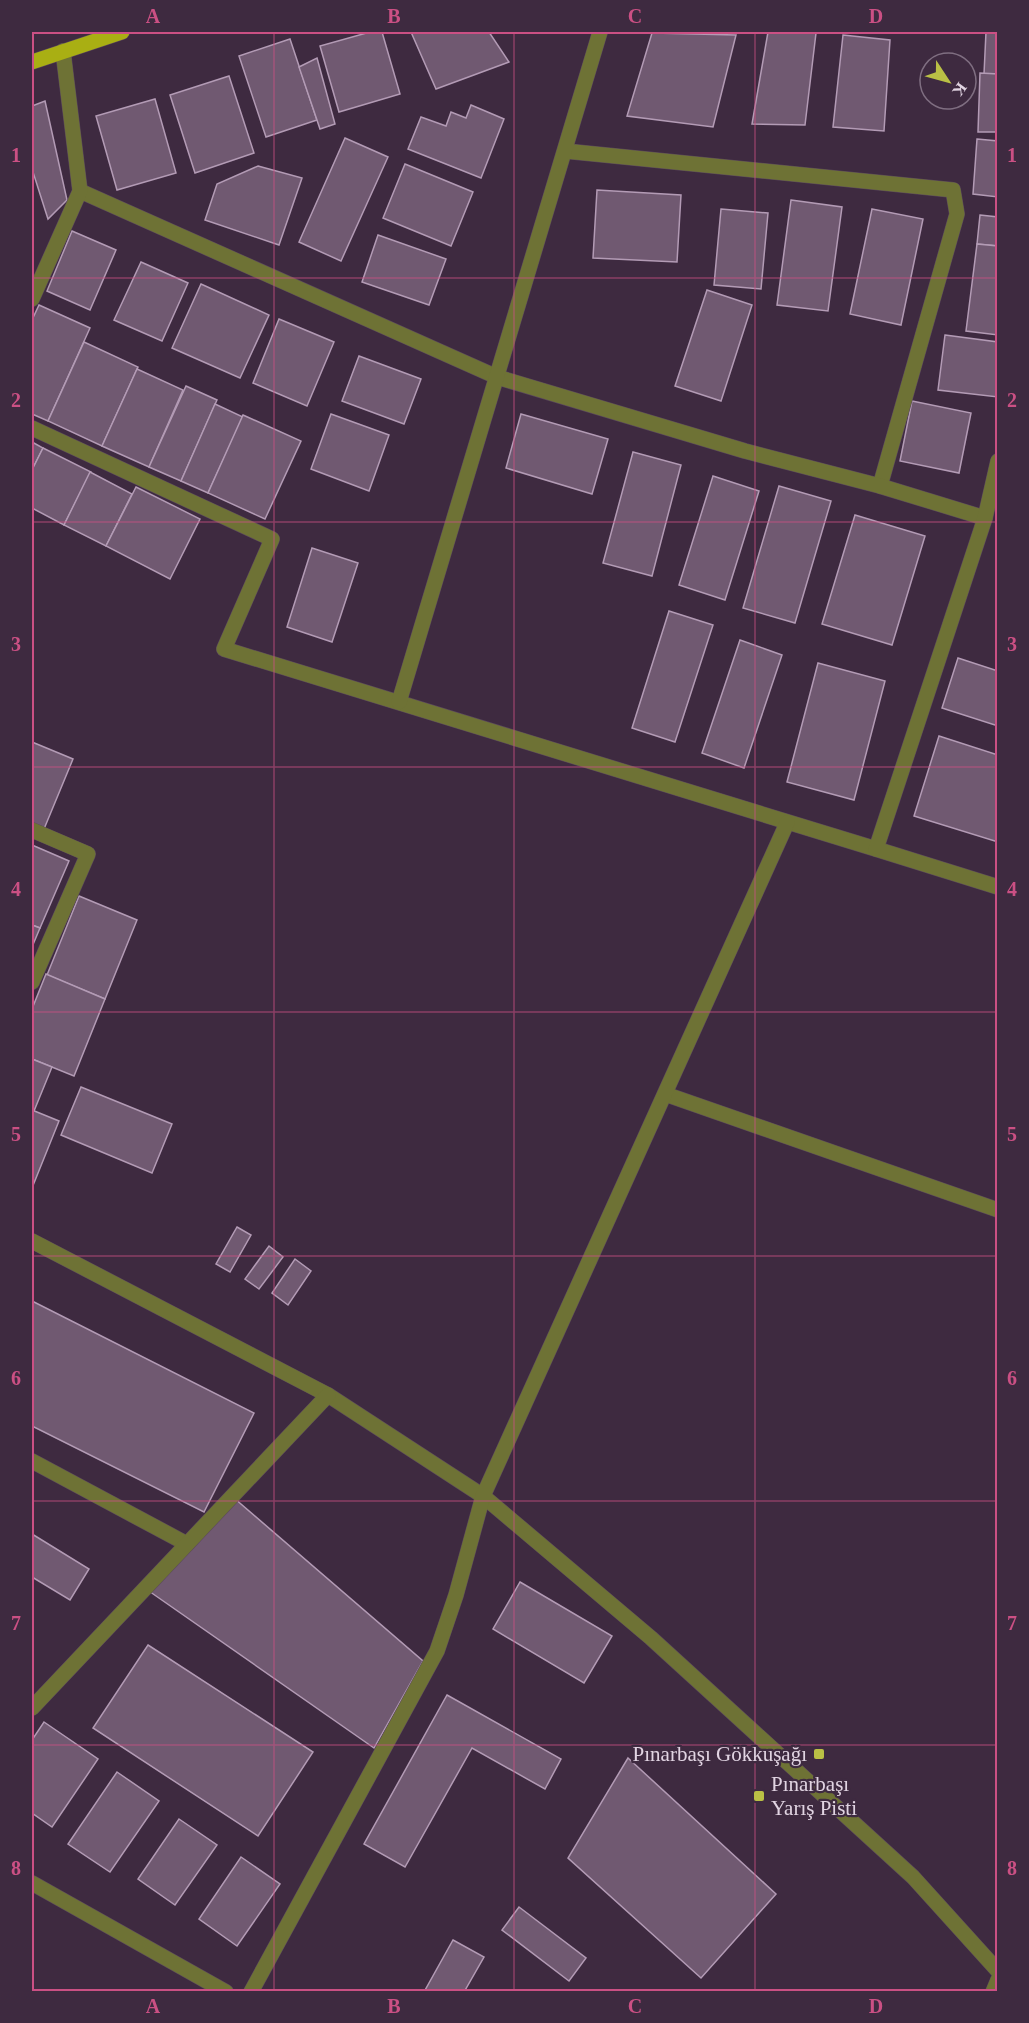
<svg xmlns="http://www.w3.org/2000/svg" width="1029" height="2023" viewBox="0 0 1029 2023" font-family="Georgia,serif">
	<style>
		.building { fill: #705971; stroke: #b39bb5; stroke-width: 1.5 }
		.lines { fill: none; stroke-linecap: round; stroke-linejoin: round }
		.minor-casing { stroke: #5b495d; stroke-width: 16 }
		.major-casing { stroke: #5b495d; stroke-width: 16 }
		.minor { stroke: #6e7235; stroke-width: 15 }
		.major { stroke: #a9af13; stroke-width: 15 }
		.grid { fill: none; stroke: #cb5084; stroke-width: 1.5; stroke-opacity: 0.55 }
		.poi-dot { fill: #bac045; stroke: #3e2a40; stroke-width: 2 }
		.labels { text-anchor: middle; stroke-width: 4.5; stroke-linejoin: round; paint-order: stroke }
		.poi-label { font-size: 21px; fill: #e1d4e2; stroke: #3e2a40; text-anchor: end }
		.neatline { fill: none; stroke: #cb5084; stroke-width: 2 }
		.grid-label { font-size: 20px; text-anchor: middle; font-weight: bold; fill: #cb5084 }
	</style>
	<rect width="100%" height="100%" fill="#3e2a40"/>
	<g class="building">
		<polygon points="370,32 382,32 400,94 339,112 320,46"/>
		<polygon points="411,32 489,32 509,62 436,89"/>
		<polygon points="768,32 816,33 805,125 752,124"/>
		<polygon points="986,32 998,32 998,74 984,74"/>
		<polygon points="652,33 736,35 713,127 627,116"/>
		<polygon points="843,35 890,40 884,131 833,127"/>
		<polygon points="290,39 317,120 266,137 239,56"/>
		<polygon points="317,58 335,124 320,129 299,67"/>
		<polygon points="980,73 998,74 998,132 978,132"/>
		<polygon points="229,76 254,153 195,173 170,95"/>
		<polygon points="155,99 176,173 117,190 96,116"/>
		<polygon points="45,101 67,200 48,219 32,169 32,106"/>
		<polygon points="471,105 504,119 481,178 408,149 421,117 446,126 451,112 466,118"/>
		<polygon points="345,138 388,157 341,261 299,242"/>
		<polygon points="977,139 998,141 998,197 973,194"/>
		<polygon points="405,164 473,192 451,246 383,218"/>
		<polygon points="258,166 302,178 279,245 205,220 217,184"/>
		<polygon points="597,190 681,195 677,262 593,258"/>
		<polygon points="791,200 842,207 828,311 777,305"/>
		<polygon points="721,209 768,213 761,289 714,285"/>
		<polygon points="872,209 923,219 901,325 850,314"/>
		<polygon points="980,215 998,217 998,246 977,244"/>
		<polygon points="72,231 116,250 90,310 47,291"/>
		<polygon points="378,235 446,259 429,305 362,282"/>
		<polygon points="977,244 998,246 998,335 966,331"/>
		<polygon points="141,262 188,283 162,341 114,320"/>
		<polygon points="201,284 269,315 240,378 172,348"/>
		<polygon points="707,290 752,305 721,401 675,386"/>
		<polygon points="39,305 90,328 48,421 32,414 32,320"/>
		<polygon points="279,319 334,342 307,406 253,383"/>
		<polygon points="945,335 998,342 998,397 938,390"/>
		<polygon points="84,342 138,367 102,446 48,421"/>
		<polygon points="359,356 421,379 404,424 342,401"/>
		<polygon points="137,369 183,390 149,467 102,446"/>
		<polygon points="186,386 217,400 181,481 149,467"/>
		<polygon points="912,401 971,413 959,473 900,461"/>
		<polygon points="215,404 243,417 208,493 181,481"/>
		<polygon points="331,414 389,435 369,491 311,469"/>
		<polygon points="521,414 608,439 592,494 506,468"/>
		<polygon points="243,415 301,441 265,519 208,493"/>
		<polygon points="32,442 43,448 32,470"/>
		<polygon points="43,448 91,472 64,525 32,508 32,470"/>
		<polygon points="633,452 681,465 652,576 603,563"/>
		<polygon points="90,472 132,494 106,546 64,525"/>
		<polygon points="713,476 759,491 725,600 679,585"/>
		<polygon points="779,486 831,501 795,623 743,608"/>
		<polygon points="136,487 200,519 170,579 106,546"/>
		<polygon points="855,515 925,536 892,645 822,624"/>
		<polygon points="312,548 358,563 332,642 287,627"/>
		<polygon points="669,611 713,625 675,742 632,728"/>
		<polygon points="740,640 782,655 744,768 702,753"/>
		<polygon points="958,658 998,671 998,726 942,708"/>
		<polygon points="818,663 885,681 854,800 787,782"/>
		<polygon points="939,736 998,755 998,842 914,816"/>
		<polygon points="32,742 73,759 44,829 32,823"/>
		<polygon points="32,845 69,861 40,928 32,925"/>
		<polygon points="79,896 137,920 105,999 47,975"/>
		<polygon points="32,925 40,928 32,947"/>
		<polygon points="46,974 105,999 74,1076 32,1059 32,1009"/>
		<polygon points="32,1059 52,1067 34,1111 32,1110"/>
		<polygon points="81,1087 172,1124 152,1173 61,1135"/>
		<polygon points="32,1110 59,1121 32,1188"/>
		<polygon points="237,1227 251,1235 230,1272 216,1264"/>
		<polygon points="269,1246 283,1257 259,1289 245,1279"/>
		<polygon points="295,1259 311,1271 288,1305 272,1293"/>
		<polygon points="32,1301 254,1413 204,1512 32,1426"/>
		<polygon points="234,1498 423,1661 374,1748 146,1589"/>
		<polygon points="32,1534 89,1569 70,1600 32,1577"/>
		<polygon points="520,1582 612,1636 584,1683 493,1629"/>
		<polygon points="148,1645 313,1752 258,1836 93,1728"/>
		<polygon points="447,1695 561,1759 545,1789 472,1748 405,1867 364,1844"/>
		<polygon points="44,1722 98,1759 52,1827 32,1813 32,1740"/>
		<polygon points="628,1758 776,1894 701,1978 568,1858"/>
		<polygon points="117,1772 159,1801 110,1872 68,1844"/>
		<polygon points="179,1819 217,1845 175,1905 138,1879"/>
		<polygon points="241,1857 280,1884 237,1946 199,1919"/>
		<polygon points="519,1907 586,1958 569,1981 502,1930"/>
		<polygon points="453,1940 484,1957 464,1992 424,1992"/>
	</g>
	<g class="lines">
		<g class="minor-casing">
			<g id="minor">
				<polyline points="565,151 953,190 957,214 880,486"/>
				<polyline points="80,191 497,377 745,451 880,486 985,518"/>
				<polyline points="32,299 80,191 63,51"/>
				<polyline points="32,428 272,539 224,649 876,849"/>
				<polyline points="998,461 985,518 876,849 998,887"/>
				<polyline points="399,702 600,32"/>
				<polyline points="32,830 88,854 32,982"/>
				<polyline points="665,1094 998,1210"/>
				<polyline points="32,1241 328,1395 483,1496 651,1638 913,1877 998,1971"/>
				<polyline points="32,1461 187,1544"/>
				<polyline points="32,1708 328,1395"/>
				<polyline points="32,1883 226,1992"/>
				<polyline points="251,1992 437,1651 456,1595 483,1496 787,823"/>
				<polyline points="993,1992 998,1980"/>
			</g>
		</g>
		<g class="major-casing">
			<polyline id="major" points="32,62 122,32"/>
		</g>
		<use href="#minor" class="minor"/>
		<use href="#major" class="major"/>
	</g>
	<path class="grid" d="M 274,32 L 274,1992M 514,32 L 514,1992M 755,32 L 755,1992M 32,278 L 998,278M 32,522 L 998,522M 32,767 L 998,767M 32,1012 L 998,1012M 32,1256 L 998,1256M 32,1501 L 998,1501M 32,1745 L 998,1745"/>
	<g class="poi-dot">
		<rect x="813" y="1748" width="12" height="12" rx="3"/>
		<rect x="753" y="1790" width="12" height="12" rx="3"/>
	</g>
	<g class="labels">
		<g class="poi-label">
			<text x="807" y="1761">Pınarbaşı Gökkuşağı</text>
			<text x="771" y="1791" text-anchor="start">Pınarbaşı<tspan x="771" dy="24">Yarış Pisti</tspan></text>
		</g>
	</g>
	<rect width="1029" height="2023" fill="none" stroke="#3e2a40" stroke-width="66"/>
	<g transform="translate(948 81) rotate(126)"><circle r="28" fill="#3e2a40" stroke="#7f6e81" stroke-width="1.5"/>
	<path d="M0-4.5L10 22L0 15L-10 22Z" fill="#bac045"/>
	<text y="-9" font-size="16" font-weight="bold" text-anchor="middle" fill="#e1d4e2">K</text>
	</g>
	<rect x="33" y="33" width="963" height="1957" class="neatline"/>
	<g class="grid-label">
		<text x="153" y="23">A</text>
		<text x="394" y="23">B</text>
		<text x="635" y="23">C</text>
		<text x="876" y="23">D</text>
		<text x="16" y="162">1</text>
		<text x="1012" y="162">1</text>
		<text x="16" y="407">2</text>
		<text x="1012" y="407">2</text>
		<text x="16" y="651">3</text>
		<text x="1012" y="651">3</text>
		<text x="16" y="896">4</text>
		<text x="1012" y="896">4</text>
		<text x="16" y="1141">5</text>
		<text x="1012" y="1141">5</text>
		<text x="16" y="1385">6</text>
		<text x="1012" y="1385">6</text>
		<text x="16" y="1630">7</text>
		<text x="1012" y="1630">7</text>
		<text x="16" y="1875">8</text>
		<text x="1012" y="1875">8</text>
		<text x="153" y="2013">A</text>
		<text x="394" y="2013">B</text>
		<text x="635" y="2013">C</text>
		<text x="876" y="2013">D</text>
	</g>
</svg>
